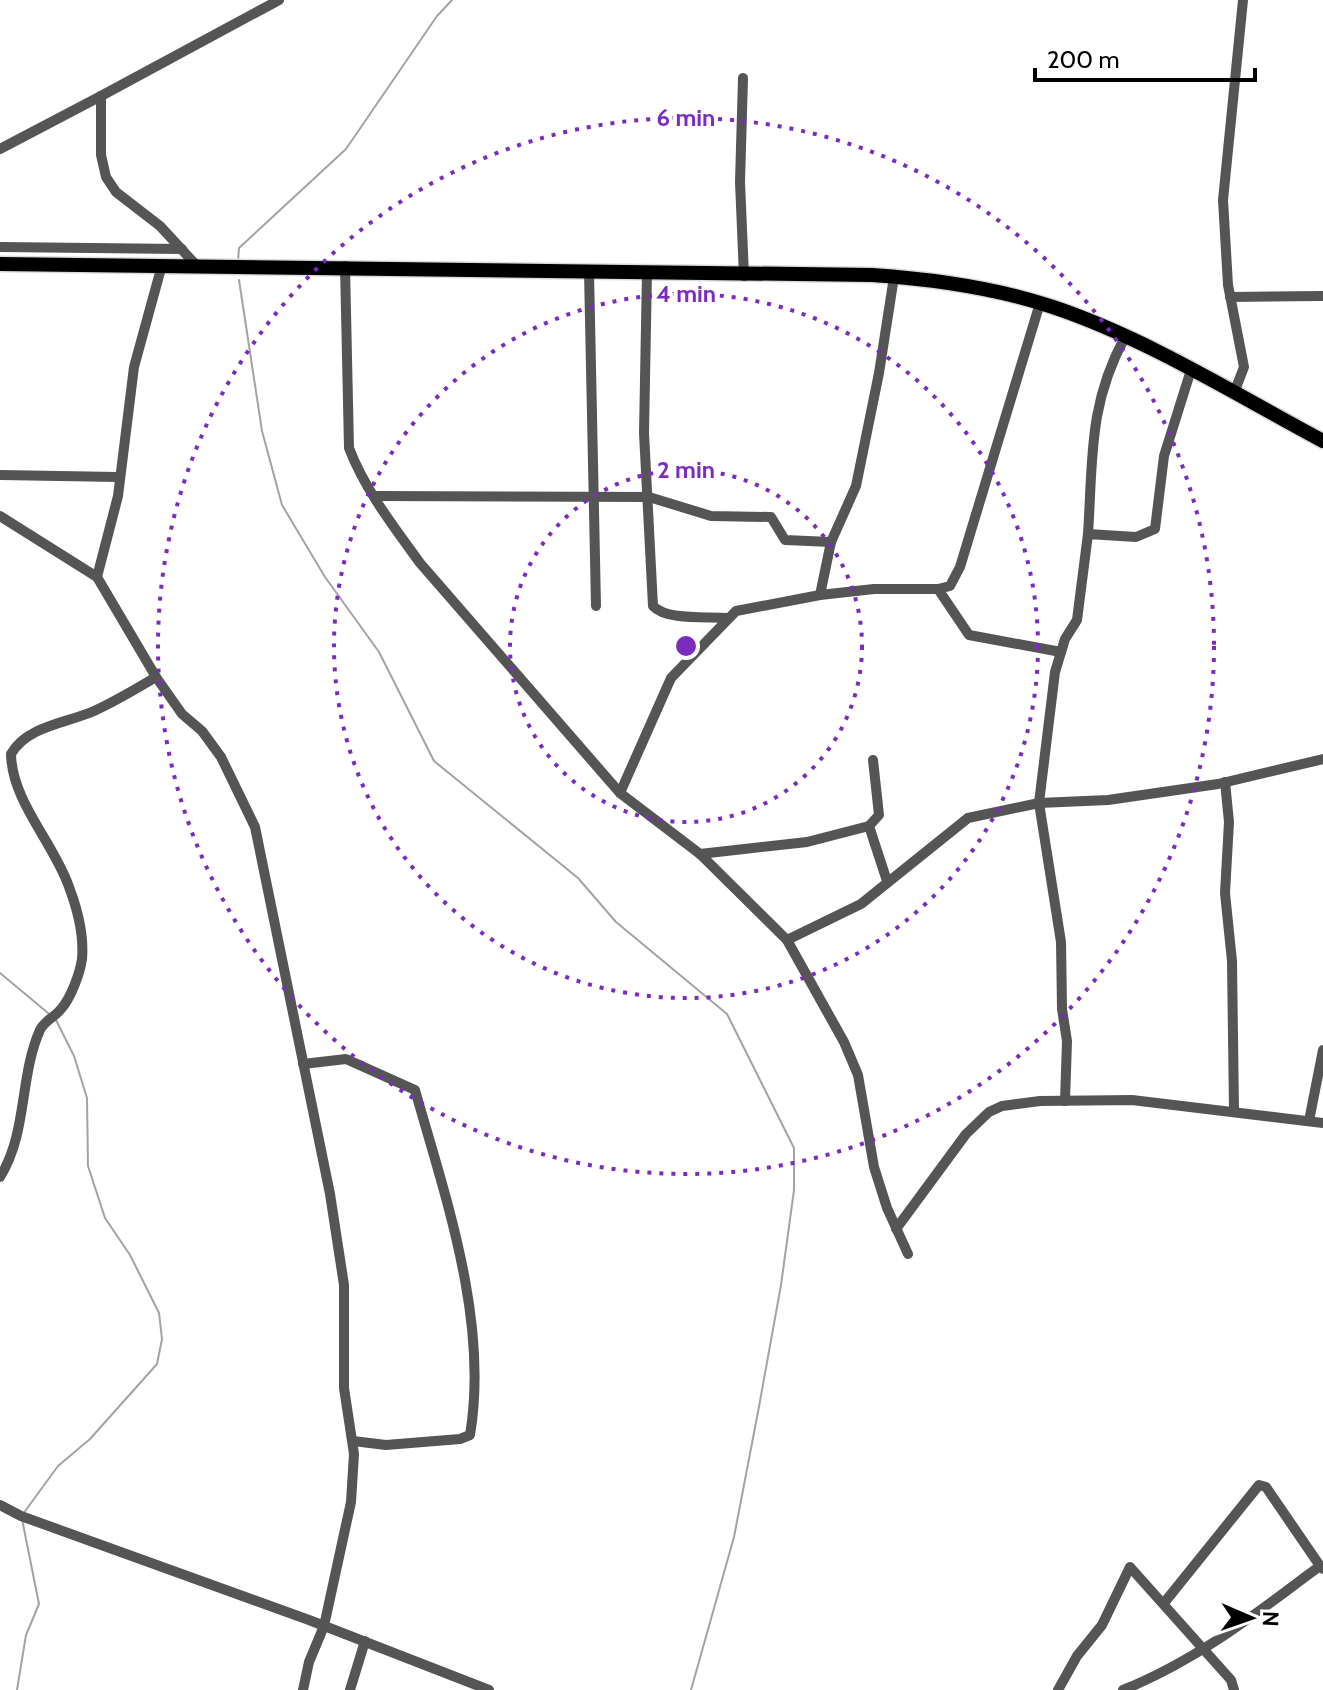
<svg xmlns="http://www.w3.org/2000/svg" width="1323" height="1690" viewBox="0 0 1323 1690" font-family="Cabin,sans-serif">
	<style>
		.lines { fill: none; stroke-linecap: round; stroke-linejoin: round }
		.stream { stroke: #a3a3a3; stroke-width: 2 }
		.highway-casing { stroke: #dbdbdb; stroke-width: 17 }
		.minor { stroke: #555; stroke-width: 10 }
		.highway { stroke: #000; stroke-width: 14 }
		.ring { fill: none; stroke: #7b2cbf; stroke-width: 4; stroke-dasharray: 4 8 }
		.centre { fill: #7b2cbf; stroke: #fff; stroke-width: 4 }
		.ring-label { font-size: 24px; text-anchor: middle; font-weight: bold; fill: #7b2cbf; stroke: #fff; stroke-width: 8; stroke-linejoin: round; paint-order: stroke }
	</style>
	<rect width="100%" height="100%" fill="#fff"/>
	<g class="lines">
		<g class="stream">
			<polyline points="238,261 239,248 346,149 437,16 452,0"/>
			<polyline points="239,280 262,431 282,505 325,577 379,652 434,761 578,878 616,922 727,1014 794,1148 794,1190 781,1285 758,1412 734,1537 691,1690"/>
			<polyline points="0,973 48,1013"/>
			<polyline points="23,1514 58,1466 90,1439 157,1364 162,1339 159,1313 130,1255 105,1218 88,1166 87,1098 74,1056 56,1020"/>
			<polyline points="17,1690 26,1635 39,1604 22,1519"/>
		</g>
		<g class="highway-casing">
			<path id="highway" d="M 0,264 L 872,275 C 932,279 996,288 1053,307 C 1148,339 1235,394 1323,441"/>
		</g>
		<g class="minor">
			<polyline points="743,78 740,182 744,276"/>
			<polyline points="0,149 101,96"/>
			<polyline points="0,247 182,249"/>
			<polyline points="162,265 134,367 118,496 97,577 156,677 182,714 202,731 221,757 255,827 330,1194 344,1285 344,1388 354,1454 351,1502 324,1626 309,1662 303,1690"/>
			<polyline points="197,266 160,226 116,192 106,177 101,155 101,96 279,0"/>
			<path d="M 345,266 L 349,448 C 365,490 394,527 420,563 L 620,793 L 700,854 L 787,940 L 861,904 L 968,818 L 1039,803 L 1108,800 L 1218,784 L 1323,759"/>
			<polyline points="589,272 596,606"/>
			<path d="M 647,272 L 644,433 L 653,606 C 667,621 708,616 728,618"/>
			<polyline points="1230,297 1323,296"/>
			<polyline points="1040,303 960,567 950,586 938,589 969,635 1061,652"/>
			<polyline points="1234,393 1244,367 1228,285 1223,200 1243,0"/>
			<polyline points="0,475 118,477"/>
			<polyline points="374,496 649,497 711,516 771,517 785,540 831,542"/>
			<polyline points="0,516 97,577"/>
			<path d="M 1088,534 C 1093,459 1088,405 1125,337"/>
			<polyline points="820,595 831,542 856,486 879,373 894,277"/>
			<polyline points="1225,782 1229,822 1225,893 1232,961 1234,1111"/>
			<polyline points="620,793 671,678 736,611 820,595 874,589 938,589"/>
			<polyline points="869,826 879,815 873,760"/>
			<polyline points="700,854 807,842 869,826 887,881"/>
			<polyline points="787,940 844,1042 858,1075 874,1167 887,1208 908,1254"/>
			<path d="M 303,1064 L 346,1059 L 415,1090 C 446,1199 489,1322 470,1435 L 460,1439 L 386,1445 L 353,1441"/>
			<polyline points="1065,1101 1067,1041 1062,1009 1061,942 1039,803 1055,672 1065,639 1077,620 1088,534 1136,537 1155,529 1164,456 1191,370"/>
			<polyline points="1309,1121 1323,1050"/>
			<path d="M 0,1177 C 28,1132 19,1077 40,1030 C 44,1021 55,1017 61,1009 C 71,998 80,973 82,959 C 84,936 77,908 69,887 C 54,843 12,802 11,754 C 27,726 67,723 94,711 C 116,701 136,689 156,677"/>
			<polyline points="896,1229 966,1134 989,1112 1002,1106 1040,1101 1132,1100 1323,1123"/>
			<polyline points="0,1505 21,1516 309,1620 489,1690"/>
			<polyline points="1164,1603 1259,1485 1266,1487 1320,1566"/>
			<polyline points="350,1690 365,1641"/>
			<polyline points="1058,1690 1077,1656 1102,1625 1130,1567 1231,1680 1234,1690"/>
			<path d="M 1123,1690 C 1190,1663 1247,1621 1305,1577 L 1320,1566 L 1323,1569"/>
		</g>
		<use href="#highway" class="highway"/>
	</g>
	<g class="ring">
		<circle cx="686" cy="646" r="176"/>
		<circle cx="686" cy="646" r="352"/>
		<circle cx="686" cy="646" r="528"/>
	</g>
	<circle cx="686" cy="646" r="12" class="centre"/>
	<g class="ring-label">
		<text x="686" y="126">6 min</text>
		<text x="686" y="302">4 min</text>
		<text x="686" y="478">2 min</text>
	</g>
	<g transform="translate(1251 1618) rotate(92)" stroke="#ffffff" stroke-width="6" paint-order="stroke">
	<path d="M0-6L14 30L0 20L-14 30Z" fill="#000000"/>
	<text y="-12" font-size="22" font-weight="bold" text-anchor="middle" fill="#000000">N</text>
	</g>
	<path d="M1035 68v12h220v-12" fill="none" stroke="#000000" stroke-width="4"/>
	<text x="1047" y="68" font-size="24" fill="#000000" stroke="#ffffff" stroke-width="6" paint-order="stroke">200 m</text>
</svg>
